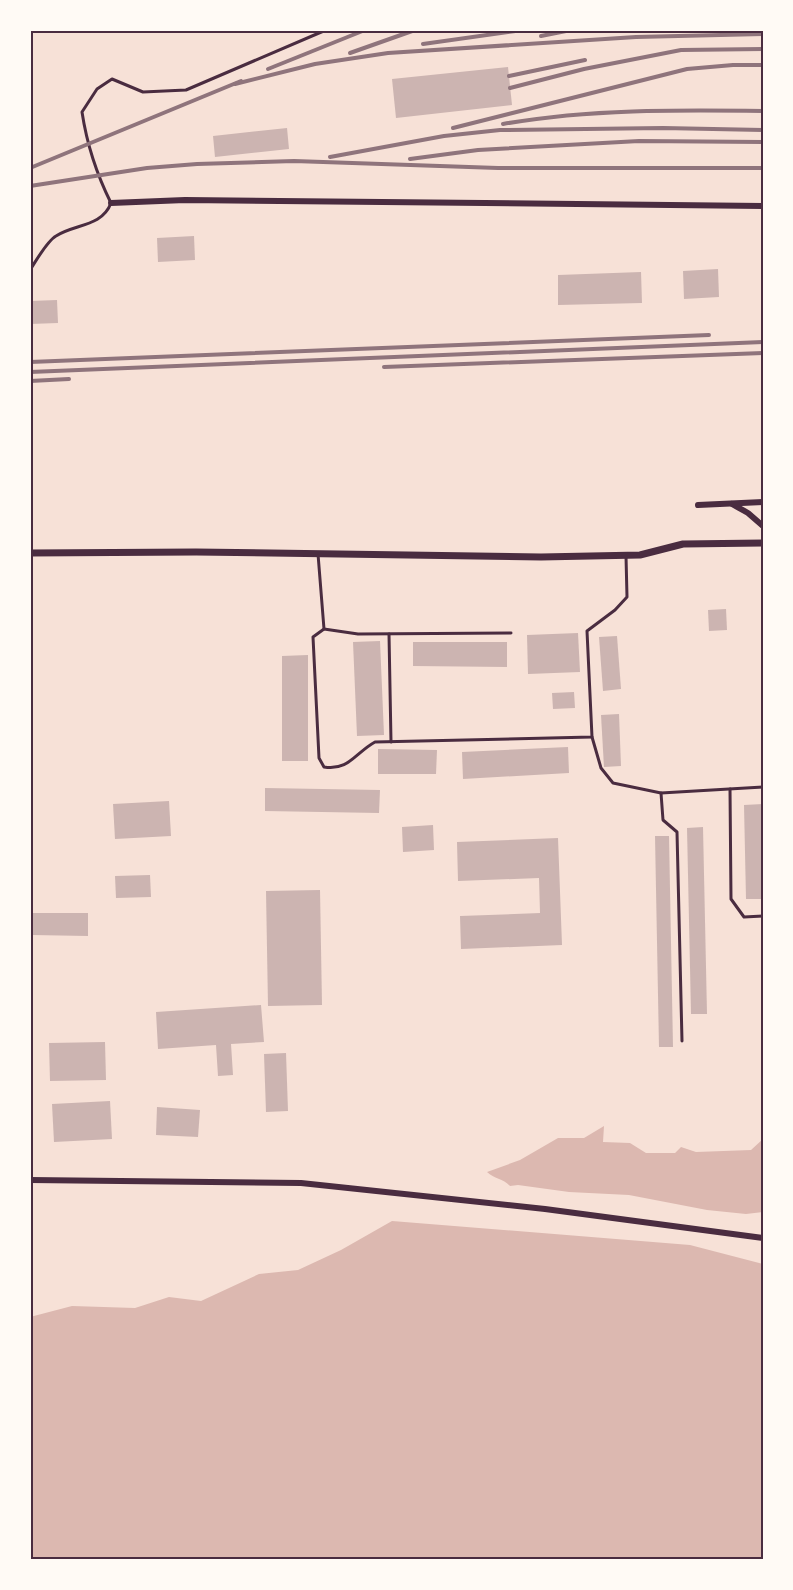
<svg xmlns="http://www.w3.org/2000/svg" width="793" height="1590" viewBox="0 0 793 1590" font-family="'Fira Sans Condensed',sans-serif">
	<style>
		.water { fill: #dcb8b0 }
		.building { fill: #ccb4b1 }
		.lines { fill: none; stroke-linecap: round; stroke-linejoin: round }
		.service { stroke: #4a2c40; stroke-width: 3 }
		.minor { stroke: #4a2c40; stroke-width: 6 }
		.tertiary { stroke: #4a2c40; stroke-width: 7 }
		.rail { stroke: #8f747c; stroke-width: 4 }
		.neatline { fill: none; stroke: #4a2c40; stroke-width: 2 }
	</style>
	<rect width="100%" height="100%" fill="#f7e1d7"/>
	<g class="water">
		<path d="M 604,1126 L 603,1142 L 630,1143 L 646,1153 L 675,1153 L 681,1147 L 696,1152 L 751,1150 L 763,1139 L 763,1212 L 746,1214 L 707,1210 L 629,1195 L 569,1192 L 518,1185 L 510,1186 C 503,1178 494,1179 487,1172 L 520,1160 L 558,1138 L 584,1138 Z"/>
		<polygon points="392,1221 690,1245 763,1264 763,1560 30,1560 30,1317 72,1306 135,1308 169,1297 201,1301 259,1274 298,1270 341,1250"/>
	</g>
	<g class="building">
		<polygon points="508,67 512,105 396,118 392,79"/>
		<polygon points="287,128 289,149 215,157 213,136"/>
		<polygon points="194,236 195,260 158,262 157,238"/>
		<polygon points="718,269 719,297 684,299 683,271"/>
		<polygon points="641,272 642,303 558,305 558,275"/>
		<polygon points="57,300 58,323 30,324 30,301"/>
		<polygon points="726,609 727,630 709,631 708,610"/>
		<polygon points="578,633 580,672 528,674 527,635"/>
		<polygon points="617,636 621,689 603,691 599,637"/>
		<polygon points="380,641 384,735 357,736 353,642"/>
		<polygon points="413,642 507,642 507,667 413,666"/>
		<polygon points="308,655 308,761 282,761 282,656"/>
		<polygon points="574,692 575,708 553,709 552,693"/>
		<polygon points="619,714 621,766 604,767 601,715"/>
		<polygon points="568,747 569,773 463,779 462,752"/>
		<polygon points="378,749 437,750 436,774 378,774"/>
		<polygon points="265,788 380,790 379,813 265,811"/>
		<polygon points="169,801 171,836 115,839 113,804"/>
		<polygon points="763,804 763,899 746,899 744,805"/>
		<polygon points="433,825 434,850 403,852 402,827"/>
		<polygon points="703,827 707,1014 691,1014 687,828"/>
		<polygon points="655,836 669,836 673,1047 659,1047"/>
		<polygon points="558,838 562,945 461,949 460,916 540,913 539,878 458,881 457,842"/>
		<polygon points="150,875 151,897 116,898 115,876"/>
		<polygon points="320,890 322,1005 268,1006 266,891"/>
		<polygon points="32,913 88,913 88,936 32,935"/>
		<polygon points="261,1005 264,1042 231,1044 233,1075 218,1076 216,1045 158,1049 156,1012"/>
		<polygon points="105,1042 106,1080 50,1081 49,1043"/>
		<polygon points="286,1053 288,1111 266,1112 264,1054"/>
		<polygon points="110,1101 112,1139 54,1142 52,1104"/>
		<polygon points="157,1107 200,1110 198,1137 156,1135"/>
	</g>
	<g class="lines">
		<g class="service">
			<path d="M 30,270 C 36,261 47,241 56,236 C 74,224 102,227 111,203 C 96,173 87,145 82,112 L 97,89 L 112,79 L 143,92 L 186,90 L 326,30"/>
			<path d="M 318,554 L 324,629 L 313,637 L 319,758 L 324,767 C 349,771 355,753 375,742 L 592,737 L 587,631 L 615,610 L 627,597 L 626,556"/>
			<polyline points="324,629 358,634 511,633"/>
			<polyline points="389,634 391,742"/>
			<polyline points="592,737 601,768 613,783 661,793 763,787"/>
			<polyline points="730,789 731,899 744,917 763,916"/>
			<polyline points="661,793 663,820 677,832 682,1041"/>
		</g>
		<g class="minor">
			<polyline points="111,203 185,200 763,206"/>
			<polyline points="732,504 748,513 763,526"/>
			<polyline points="698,505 763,502"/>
			<polyline points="30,1180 301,1183 545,1209 763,1238"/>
		</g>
		<polyline class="tertiary" points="30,553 196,552 541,557 640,555 683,544 763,543"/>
		<g class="rail">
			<polyline points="541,36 571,30"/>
			<polyline points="423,44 523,30"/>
			<polyline points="350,53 415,30"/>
			<polyline points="268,69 365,30"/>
			<polyline points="509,76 585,60"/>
			<polyline points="235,84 315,64 388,53 636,37 763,34"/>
			<polyline points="510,88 584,69 681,50 763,49"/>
			<path d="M 503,124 C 589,109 676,110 763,111"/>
			<polyline points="453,128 687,69 733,65 763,65"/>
			<polyline points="330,157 444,136 500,130 663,128 763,130"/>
			<polyline points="410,159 478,150 639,141 763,142"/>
			<polyline points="30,168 241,81"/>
			<polyline points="30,186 147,168 197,164 294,161 498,168 763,168"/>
			<polyline points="30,362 709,335"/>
			<polyline points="384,367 763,353"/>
			<polyline points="30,372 763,342"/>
			<polyline points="30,381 69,379"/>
		</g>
	</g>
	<rect width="793" height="1590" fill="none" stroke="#fffaf5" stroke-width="63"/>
	<rect x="32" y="32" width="730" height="1526" class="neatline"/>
</svg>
